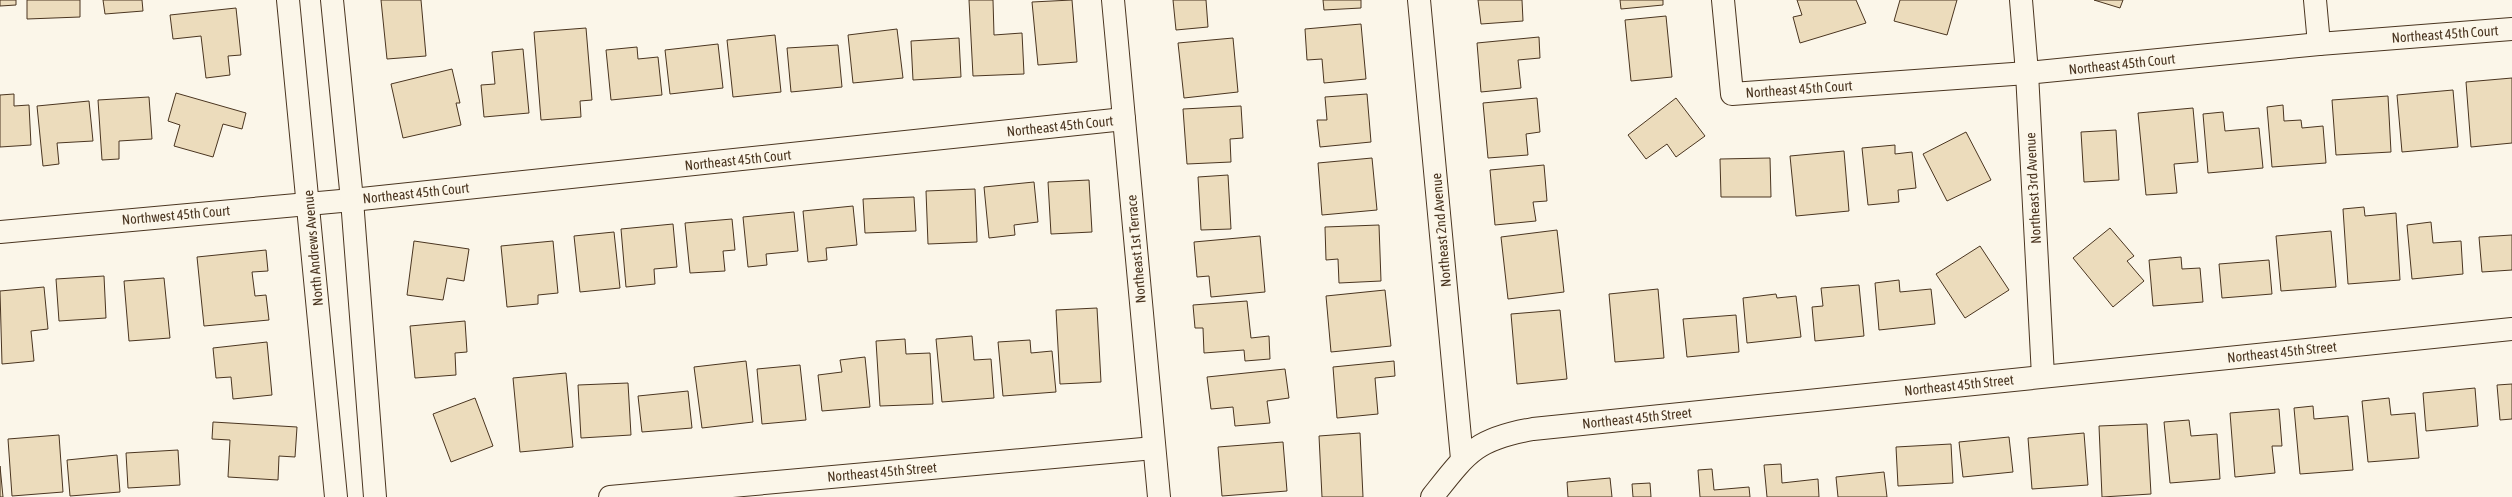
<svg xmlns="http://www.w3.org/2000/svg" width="2512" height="497" viewBox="0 0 2512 497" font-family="'Asap Condensed',sans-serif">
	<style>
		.building { fill: #ecdcbc; stroke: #4a3520 }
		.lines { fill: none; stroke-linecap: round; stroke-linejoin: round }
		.minor-casing { stroke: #4a3520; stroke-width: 24 }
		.secondary-casing { stroke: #4a3520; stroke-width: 24 }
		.minor { stroke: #fbf6e9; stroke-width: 22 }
		.secondary { stroke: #fbf6e9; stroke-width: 22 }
		.labels { text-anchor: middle; stroke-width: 3; stroke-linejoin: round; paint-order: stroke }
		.street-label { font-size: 14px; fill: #4a3520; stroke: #fbf6e9 }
	</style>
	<rect width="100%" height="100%" fill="#fbf6e9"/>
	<g class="building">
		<polygon points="0,0 16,0 16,5 0,6"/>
		<polygon points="27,0 80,0 80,17 27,19"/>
		<polygon points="103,0 142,0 143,11 105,14"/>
		<polygon points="381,0 421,0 426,56 387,59"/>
		<polygon points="969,0 993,0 994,35 1022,33 1024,74 973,76"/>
		<polygon points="1072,0 1077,62 1038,65 1032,2"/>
		<polygon points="1173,0 1206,0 1208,27 1176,30"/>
		<polygon points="1323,0 1361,0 1361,8 1324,10"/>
		<polygon points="1478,0 1522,0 1523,21 1481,24"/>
		<polygon points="1620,0 1663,0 1663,5 1621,9"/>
		<polygon points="1797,0 1856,0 1866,23 1800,43 1793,17 1802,15"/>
		<polygon points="1900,0 1957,0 1947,35 1894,21"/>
		<polygon points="2094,0 2123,0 2120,8"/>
		<polygon points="236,8 241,55 228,56 230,75 206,78 201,36 173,39 170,15"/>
		<polygon points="1666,16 1672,77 1631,81 1625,20"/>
		<polygon points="1361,24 1366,79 1324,83 1322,59 1307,60 1305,29"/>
		<polygon points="586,28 592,100 580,101 581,117 541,120 534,32"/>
		<polygon points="897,29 903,78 853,83 848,35"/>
		<polygon points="775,35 781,92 733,97 727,40"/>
		<polygon points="1539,37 1540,58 1518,60 1521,88 1481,92 1477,43"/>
		<polygon points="959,38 961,77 913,80 911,41"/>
		<polygon points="1233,38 1238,92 1184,98 1178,43"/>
		<polygon points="718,44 723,88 670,94 665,50"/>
		<polygon points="838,45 842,87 791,92 787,48"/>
		<polygon points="637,47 638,59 658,57 662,95 611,100 606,50"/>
		<polygon points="523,49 529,113 484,117 481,85 495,84 492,52"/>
		<polygon points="452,69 460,103 456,103 461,125 403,138 391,84"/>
		<polygon points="2512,78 2512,143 2471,147 2466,82"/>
		<polygon points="2453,90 2458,147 2402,152 2397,95"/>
		<polygon points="176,93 246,113 242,129 223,124 213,157 174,146 180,125 168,121"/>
		<polygon points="14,94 14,106 29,105 31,145 0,147 0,95"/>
		<polygon points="1367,94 1371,142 1320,147 1317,120 1327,120 1325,97"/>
		<polygon points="2388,96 2391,152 2336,155 2332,100"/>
		<polygon points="149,97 152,139 119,141 119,159 102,160 98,100"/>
		<polygon points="1537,98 1540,132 1526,134 1528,155 1488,158 1483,103"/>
		<polygon points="1676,98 1705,136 1676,157 1667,144 1646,159 1628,135"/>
		<polygon points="89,101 93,141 57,143 59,164 43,166 37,106"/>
		<polygon points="2283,105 2284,121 2301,120 2302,128 2323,126 2326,163 2272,167 2267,107"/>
		<polygon points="1241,106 1243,138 1230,139 1231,162 1187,164 1183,109"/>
		<polygon points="2193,108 2198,162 2174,164 2177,193 2146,195 2138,113"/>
		<polygon points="2223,112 2225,131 2259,128 2263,168 2208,173 2203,114"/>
		<polygon points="2116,130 2119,180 2084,182 2081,132"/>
		<polygon points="1966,132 1991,180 1947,201 1923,154"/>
		<polygon points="1895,145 1895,154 1912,152 1916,188 1898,190 1899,202 1868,205 1862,148"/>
		<polygon points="1844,151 1849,211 1796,216 1790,156"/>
		<polygon points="1372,158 1377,210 1322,215 1318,163"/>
		<polygon points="1770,158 1771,197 1721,197 1720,159"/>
		<polygon points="1544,165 1547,201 1533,202 1536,221 1495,225 1490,170"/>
		<polygon points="1228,175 1231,229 1201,230 1198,177"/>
		<polygon points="1089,180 1092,232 1051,234 1048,182"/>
		<polygon points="1034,182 1038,222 1014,225 1015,235 989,238 984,187"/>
		<polygon points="975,189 977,242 928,244 926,191"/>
		<polygon points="914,197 916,231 865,233 863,199"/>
		<polygon points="853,206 857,245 826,248 827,260 808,262 803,211"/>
		<polygon points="2364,207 2365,216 2396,213 2400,280 2348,284 2343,209"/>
		<polygon points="794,212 798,251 766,254 767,265 748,267 743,217"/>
		<polygon points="732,219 735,250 723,251 725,271 690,273 685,223"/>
		<polygon points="2431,222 2433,243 2461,241 2463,274 2412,279 2407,225"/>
		<polygon points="673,224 677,267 654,269 655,284 626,287 621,229"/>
		<polygon points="1379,225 1381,281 1339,283 1338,259 1326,260 1325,227"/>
		<polygon points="2110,228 2134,256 2127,261 2144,281 2113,307 2073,258"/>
		<polygon points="1557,230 1564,292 1508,299 1501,237"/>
		<polygon points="2331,231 2336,287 2281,291 2276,236"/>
		<polygon points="614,232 620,288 580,292 574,236"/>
		<polygon points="2512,235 2512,270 2482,272 2479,237"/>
		<polygon points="1260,236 1265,292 1211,297 1209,276 1197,277 1194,242"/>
		<polygon points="414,241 469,249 464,281 447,278 443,300 407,295"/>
		<polygon points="553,241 558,293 538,295 538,304 507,307 501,246"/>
		<polygon points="1980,246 2009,290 1965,318 1936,274"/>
		<polygon points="266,250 268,271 252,272 255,296 266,295 269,320 204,326 197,257"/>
		<polygon points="2181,257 2182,269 2200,268 2203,302 2153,306 2149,260"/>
		<polygon points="2269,260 2272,294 2222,298 2219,264"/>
		<polygon points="104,276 106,318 59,321 56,279"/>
		<polygon points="164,278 170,338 129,341 124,281"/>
		<polygon points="1899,280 1900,292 1931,289 1935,324 1879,330 1875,283"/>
		<polygon points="1859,285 1864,336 1815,341 1812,307 1823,306 1821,288"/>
		<polygon points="44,287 48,329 31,331 34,361 2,364 0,291"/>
		<polygon points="1658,289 1664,358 1615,362 1609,294"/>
		<polygon points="1385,290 1391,346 1331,352 1326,296"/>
		<polygon points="1776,294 1777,298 1796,296 1801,337 1747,343 1743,298"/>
		<polygon points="1247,301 1251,338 1269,336 1270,359 1245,361 1244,350 1204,353 1203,328 1195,328 1193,305"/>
		<polygon points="1097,308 1101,382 1060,384 1056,310"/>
		<polygon points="1560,310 1567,379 1517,384 1511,314"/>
		<polygon points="1736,315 1739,352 1687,357 1683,319"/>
		<polygon points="465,321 467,352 455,353 456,375 415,378 410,326"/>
		<polygon points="972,336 974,360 991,359 994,398 942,402 936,339"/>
		<polygon points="905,339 906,354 930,353 933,404 880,406 876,341"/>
		<polygon points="1030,340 1031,353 1052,351 1056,392 1003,396 998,342"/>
		<polygon points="267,342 272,395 233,399 231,377 216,378 213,348"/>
		<polygon points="865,357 870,407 822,411 818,375 842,372 840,360"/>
		<polygon points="746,361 753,422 702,428 694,367"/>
		<polygon points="1394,361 1395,376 1375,378 1378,414 1337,418 1333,367"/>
		<polygon points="800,365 806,420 762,424 757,369"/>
		<polygon points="1285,369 1289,398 1267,401 1270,423 1235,426 1233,407 1211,409 1207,377"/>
		<polygon points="566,373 573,447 520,452 513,378"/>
		<polygon points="628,383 631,435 581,438 578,385"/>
		<polygon points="2512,384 2512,419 2500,420 2497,385"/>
		<polygon points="2475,388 2478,426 2426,431 2423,393"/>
		<polygon points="688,391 692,428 642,432 638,396"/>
		<polygon points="475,398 493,446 451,462 433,414"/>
		<polygon points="2389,398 2391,415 2415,413 2419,458 2368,462 2362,401"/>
		<polygon points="2313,406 2314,419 2348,416 2353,470 2300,474 2294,408"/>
		<polygon points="2279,409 2282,446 2272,446 2275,473 2235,477 2230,413"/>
		<polygon points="2189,420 2191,436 2217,434 2220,479 2170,483 2164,422"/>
		<polygon points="213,422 297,427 295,457 279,456 278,480 228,477 230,440 212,439"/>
		<polygon points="2147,424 2151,494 2102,497 2099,426"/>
		<polygon points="1360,433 1363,497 1322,497 1319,436"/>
		<polygon points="2084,433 2088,485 2032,489 2028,438"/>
		<polygon points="59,435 63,492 12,496 8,439"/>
		<polygon points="2009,437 2013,472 1963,477 1959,442"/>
		<polygon points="1283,442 1287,491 1222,496 1218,447"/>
		<polygon points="1951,444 1953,483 1898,486 1896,447"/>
		<polygon points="178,450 180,485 128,488 126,453"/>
		<polygon points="117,455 120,492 70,496 67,460"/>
		<polygon points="1781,464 1782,483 1818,479 1819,497 1767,497 1764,465"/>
		<polygon points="0,466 3,497 0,497"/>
		<polygon points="1712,469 1714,490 1749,487 1750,497 1700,497 1698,470"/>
		<polygon points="1884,472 1887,497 1838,497 1836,477"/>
		<polygon points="1610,478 1612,497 1568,497 1567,482"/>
		<polygon points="1650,483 1651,497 1633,497 1632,484"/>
	</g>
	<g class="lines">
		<g class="minor-casing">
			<g id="minor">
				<polyline points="1113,0 1159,497"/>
				<polyline points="1419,0 1462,459"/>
				<polyline points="1723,0 1732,94 2027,73 2319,44 2512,29"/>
				<polyline points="2021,0 2027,73 2043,376"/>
				<polyline points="2315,0 2319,44"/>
				<polyline points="0,232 352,200 1124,119"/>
				<polyline points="610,497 1154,448"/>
				<path d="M 1432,497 C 1467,453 1475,439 1533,429 L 2512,329"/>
			</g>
		</g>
		<g class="secondary-casing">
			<g id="secondary">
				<polyline points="288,0 336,497"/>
				<polyline points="332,0 352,200 375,497"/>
			</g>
		</g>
		<use href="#minor" class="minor"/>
		<use href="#secondary" class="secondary"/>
	</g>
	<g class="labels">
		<g class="street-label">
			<text transform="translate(2445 34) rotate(-4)" y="5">Northeast 45th Court</text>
			<text transform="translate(2122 64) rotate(-6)" y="5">Northeast 45th Court</text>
			<text transform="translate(1799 89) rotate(-4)" y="5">Northeast 45th Court</text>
			<text transform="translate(1060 126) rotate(-6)" y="5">Northeast 45th Court</text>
			<text transform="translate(738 160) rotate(-6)" y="5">Northeast 45th Court</text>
			<text transform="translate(2033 188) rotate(-93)" y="5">Northeast 3rd Avenue</text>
			<text transform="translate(416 193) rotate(-6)" y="5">Northeast 45th Court</text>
			<text transform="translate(176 215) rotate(-5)" y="5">Northwest 45th Court</text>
			<text transform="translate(1441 230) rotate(-95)" y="5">Northeast 2nd Avenue</text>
			<text transform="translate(313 248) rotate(-95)" y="5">North Andrews Avenue</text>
			<text transform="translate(1136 249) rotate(-95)" y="5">Northeast 1st Terrace</text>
			<text transform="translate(2282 352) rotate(-6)" y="5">Northeast 45th Street</text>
			<text transform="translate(1959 385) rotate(-6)" y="5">Northeast 45th Street</text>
			<text transform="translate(1637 418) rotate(-6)" y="5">Northeast 45th Street</text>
			<text transform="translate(882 472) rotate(-5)" y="5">Northeast 45th Street</text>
		</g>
	</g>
</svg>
